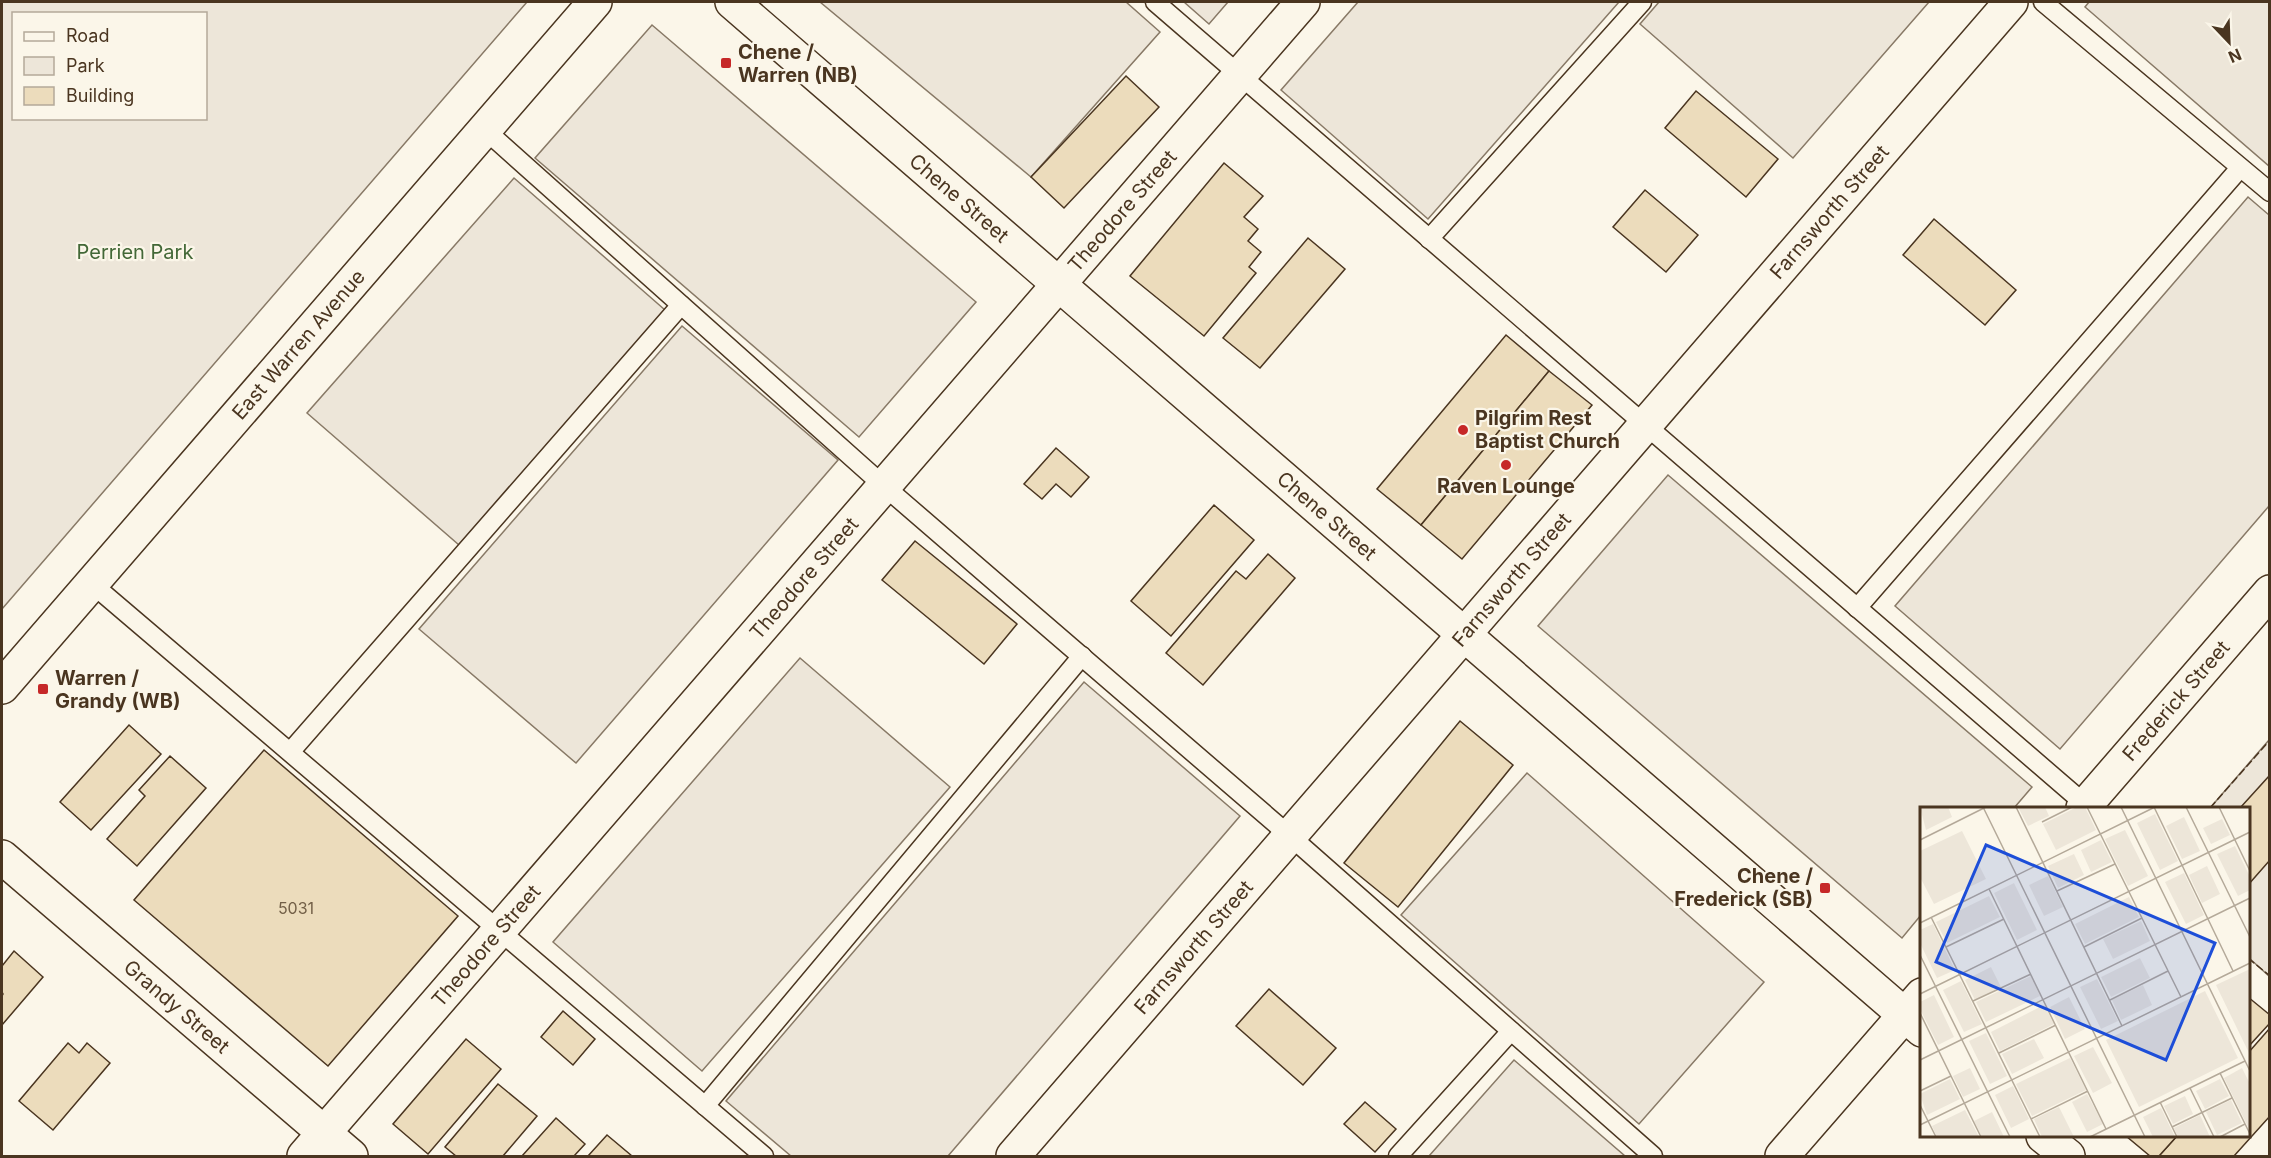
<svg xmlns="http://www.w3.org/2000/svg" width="2271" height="1158" viewBox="0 0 2271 1158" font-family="Inter,sans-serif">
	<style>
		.green { fill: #ede6d9; stroke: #887966; stroke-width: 1.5; fill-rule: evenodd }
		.building { fill: #ecdcbc; stroke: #4a3520; stroke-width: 1.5 }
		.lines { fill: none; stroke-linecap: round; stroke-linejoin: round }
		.lane-casing { stroke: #4a3520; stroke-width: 21 }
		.street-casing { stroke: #4a3520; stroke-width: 36 }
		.secondary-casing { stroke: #4a3520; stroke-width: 36 }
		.lane { stroke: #fbf6e9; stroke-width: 18 }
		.street { stroke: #fbf6e9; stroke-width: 33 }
		.secondary { stroke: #fbf6e9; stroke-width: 33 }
		.fence { stroke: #4a3520; stroke-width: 1.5; stroke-dasharray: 8 3; stroke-linecap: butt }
		.poi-dot { fill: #c62828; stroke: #fbf6e9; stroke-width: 2 }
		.labels { text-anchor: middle; stroke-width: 4.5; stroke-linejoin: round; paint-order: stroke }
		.number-label { font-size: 16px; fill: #725f47 }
		.poi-label { font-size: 20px; font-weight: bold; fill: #4a3520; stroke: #fbf6e9; text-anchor: start }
		.street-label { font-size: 20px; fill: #4a3520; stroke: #fbf6e9 }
		.park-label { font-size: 20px; fill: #436837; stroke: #fbf6e9 }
		.inset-road { fill: none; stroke: #b4a999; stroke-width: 1.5 }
		.view { fill: #1d4ed8; fill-opacity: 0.15; stroke: #1d4ed8; stroke-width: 3 }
		.inset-edge { fill: none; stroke: #4a3520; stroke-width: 3 }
	</style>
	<rect width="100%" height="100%" fill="#fbf6e9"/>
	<g class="green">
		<path d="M 2,2 L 527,2 L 2,609 ZM 14,14 L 206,14 L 206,118 L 14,118 Z"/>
		<polygon points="820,2 1126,2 1160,32 1031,177"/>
		<polygon points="1184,2 1228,2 1209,24"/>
		<polygon points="1358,2 1619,2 1428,219 1281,90"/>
		<polygon points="1659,2 1929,2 1793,158 1640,24"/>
		<polygon points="2089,2 2269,2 2269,166 2085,7"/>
		<polygon points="652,25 976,302 859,437 535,158"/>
		<polygon points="514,178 665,310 459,545 307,413"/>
		<polygon points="2248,197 2269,215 2269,506 2060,749 1895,606"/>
		<polygon points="682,326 838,460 576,763 419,629"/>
		<polygon points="1668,475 2032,787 2014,808 1922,808 1921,915 1902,938 1538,626"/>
		<polygon points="800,658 950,787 702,1071 553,942"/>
		<polygon points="1084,682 1240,816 948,1156 791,1156 726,1101"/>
		<polygon points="2269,740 2269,976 2249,958 2248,808 2210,808"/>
		<polygon points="1527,773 1764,982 1639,1124 1401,915"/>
		<polygon points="1514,1060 1625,1156 1429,1156"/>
	</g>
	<g class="building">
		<polygon points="1126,76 1159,107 1064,208 1031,177"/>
		<polygon points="1696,91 1778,159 1746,197 1665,128"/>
		<polygon points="1224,163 1263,196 1244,217 1258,229 1248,241 1261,252 1249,267 1256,273 1204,336 1130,276"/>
		<polygon points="1645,190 1698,235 1666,272 1613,227"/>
		<polygon points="1934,219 2016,290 1985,325 1903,255"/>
		<polygon points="1308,238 1345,269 1260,368 1223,338"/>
		<polygon points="1506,335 1549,371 1421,525 1377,489"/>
		<polygon points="1549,371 1592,405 1462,559 1421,525"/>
		<polygon points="1056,448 1089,477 1071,497 1056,484 1042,499 1024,484"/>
		<polygon points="1214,505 1254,540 1171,636 1131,601"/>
		<polygon points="915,541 1017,624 984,664 882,580"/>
		<polygon points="1268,554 1295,578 1203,685 1166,653 1236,571 1246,579"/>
		<polygon points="1460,721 1513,765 1398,907 1344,863"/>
		<polygon points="129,725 161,754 91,830 60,802"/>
		<polygon points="264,750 458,916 328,1066 134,900"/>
		<polygon points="170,756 206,788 137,866 107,839 145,796 139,790"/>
		<polygon points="2270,775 2270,860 2248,885 2248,808 2240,808"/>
		<polygon points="14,951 43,977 2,1025 2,996 3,994 2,992 2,966"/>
		<polygon points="1269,989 1336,1048 1303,1085 1236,1026"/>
		<polygon points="2248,997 2270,1015 2270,1023 2248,1047"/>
		<polygon points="563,1011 595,1039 573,1065 541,1037"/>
		<polygon points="2270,1028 2270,1116 2234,1156 2159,1156 2177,1136 2248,1136 2248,1053"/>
		<polygon points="466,1039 501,1069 428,1154 393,1124"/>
		<polygon points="68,1043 79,1053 87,1043 110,1063 53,1130 19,1101"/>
		<polygon points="498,1084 537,1116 503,1156 456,1156 445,1147"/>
		<polygon points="1365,1102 1396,1129 1375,1152 1344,1124"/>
		<polygon points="556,1118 585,1144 574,1156 522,1156"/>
		<polygon points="607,1135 632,1156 588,1156"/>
		<polygon points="2126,1136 2177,1136 2159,1156 2150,1156"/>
	</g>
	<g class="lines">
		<g class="lane-casing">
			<g id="lane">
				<polyline points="1155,2 2086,805"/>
				<polyline points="2043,2 2270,192"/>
				<polyline points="483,128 884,486 1290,836 1653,1156"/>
				<polyline points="1429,239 1642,2"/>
				<polyline points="91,583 764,1156"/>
				<polyline points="1857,608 2240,168"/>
				<polyline points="291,751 681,305"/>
				<polyline points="705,1106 1082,656"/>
				<polyline points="1398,1156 1511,1031"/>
			</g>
		</g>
		<g class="street-casing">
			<g id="street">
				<path id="s1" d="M 2083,808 L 2270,592"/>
				<path id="s2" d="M 2,857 L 351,1156"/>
				<path id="s3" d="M 304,1156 L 1303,2"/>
				<path id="s4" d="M 1013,1156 L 2011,2"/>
				<polyline points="1782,1156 1922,995"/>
			</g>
		</g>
		<g class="secondary-casing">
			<g id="secondary">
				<path id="s5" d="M 732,2 L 1922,1030"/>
				<path id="s6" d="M 2,687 L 595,2"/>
				<polyline points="2043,1136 2068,1156"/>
			</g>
		</g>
		<use href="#lane" class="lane"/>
		<use href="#street" class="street"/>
		<use href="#secondary" class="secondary"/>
		<g class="fence">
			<polyline points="2210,808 2270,740"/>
			<polyline points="2248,958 2270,976"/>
		</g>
	</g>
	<g class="poi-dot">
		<rect x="720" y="57" width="12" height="12" rx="3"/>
		<circle cx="1463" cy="430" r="6"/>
		<circle cx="1506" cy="465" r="6"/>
		<rect x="37" y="683" width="12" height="12" rx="3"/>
		<rect x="1819" y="882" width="12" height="12" rx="3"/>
	</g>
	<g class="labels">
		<g class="number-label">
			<text x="296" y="914">5031</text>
		</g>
		<g class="poi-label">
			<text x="738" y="59">Chene /<tspan x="738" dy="23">Warren (NB)</tspan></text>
			<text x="1475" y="425">Pilgrim Rest<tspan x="1475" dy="23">Baptist Church</tspan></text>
			<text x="1506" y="493" text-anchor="middle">Raven Lounge</text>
			<text x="55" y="685">Warren /<tspan x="55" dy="23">Grandy (WB)</tspan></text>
			<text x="1813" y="883" text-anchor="end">Chene /<tspan x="1813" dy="23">Frederick (SB)</tspan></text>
		</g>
		<g class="street-label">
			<text dy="7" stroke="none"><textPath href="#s5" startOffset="300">Chene Street</textPath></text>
			<text dy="7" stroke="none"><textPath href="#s3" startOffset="1250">Theodore Street</textPath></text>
			<text dy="7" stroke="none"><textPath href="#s4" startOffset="1248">Farnsworth Street</textPath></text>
			<text dy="7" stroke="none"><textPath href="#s6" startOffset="453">East Warren Avenue</textPath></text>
			<text dy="7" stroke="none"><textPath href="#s5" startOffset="786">Chene Street</textPath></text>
			<text dy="7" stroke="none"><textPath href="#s3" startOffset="764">Theodore Street</textPath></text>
			<text dy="7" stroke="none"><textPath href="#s4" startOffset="762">Farnsworth Street</textPath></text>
			<text dy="7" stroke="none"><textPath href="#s1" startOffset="142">Frederick Street</textPath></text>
			<text dy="7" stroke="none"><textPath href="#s3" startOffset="278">Theodore Street</textPath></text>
			<text dy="7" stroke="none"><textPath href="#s4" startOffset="276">Farnsworth Street</textPath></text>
			<text dy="7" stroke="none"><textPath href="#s2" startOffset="230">Grandy Street</textPath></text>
		</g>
		<g class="park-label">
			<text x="135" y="259">Perrien Park</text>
		</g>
	</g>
	<g transform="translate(1920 807)">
		<rect width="330" height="330" fill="#fbf6e9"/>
		<path d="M 0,0 L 28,0 L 32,10 L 6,23 ZM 98,0 L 125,0 L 129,9 L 108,19 ZM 157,0 L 165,0 L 176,23 L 136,43 L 123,17 ZM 235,7 L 258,54 L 240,63 L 217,16 ZM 264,10 L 280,44 L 262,52 L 246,19 ZM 302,12 L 310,28 L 291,37 L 283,21 ZM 205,23 L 228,69 L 208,79 L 185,32 ZM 42,24 L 66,72 L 14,97 L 0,70 L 0,44 ZM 181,33 L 192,55 L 171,65 L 161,43 ZM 315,39 L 330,70 L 330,83 L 318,89 L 297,47 ZM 154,47 L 164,68 L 138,81 L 128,59 ZM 287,59 L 300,87 L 282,96 L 269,68 ZM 264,66 L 284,108 L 266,117 L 245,75 ZM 128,69 L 143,100 L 124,109 L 109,78 ZM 94,76 L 117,123 L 97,133 L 74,86 ZM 69,89 L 80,110 L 27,136 L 16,115 ZM 209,90 L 219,110 L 165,137 L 155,117 ZM 221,114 L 230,134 L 193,152 L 183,132 ZM 13,117 L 35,163 L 17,171 L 0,136 L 0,123 ZM 220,151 L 230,171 L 191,190 L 181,170 ZM 71,160 L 81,180 L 55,193 L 45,173 ZM 330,162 L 330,248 L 296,178 ZM 111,169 L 120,189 L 66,215 L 56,195 ZM 177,172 L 198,214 L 181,222 L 160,180 ZM 41,174 L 62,217 L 44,225 L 23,183 ZM 223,178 L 232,198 L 201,213 L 192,193 ZM 285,184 L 318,251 L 219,300 L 186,233 ZM 14,188 L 34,230 L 18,238 L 0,202 L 0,195 ZM 149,190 L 165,222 L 145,232 L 130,200 ZM 124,198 L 134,217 L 80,244 L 71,225 ZM 66,226 L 87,269 L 70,277 L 49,234 ZM 114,232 L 124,251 L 92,267 L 82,247 ZM 173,240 L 192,276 L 173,286 L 154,249 ZM 150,251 L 166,283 L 112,309 L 96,277 ZM 50,261 L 60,282 L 43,290 L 33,269 ZM 322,261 L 330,277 L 330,324 L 304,271 ZM 30,272 L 40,292 L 7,308 L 0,287 ZM 300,272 L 309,289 L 285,302 L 276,284 ZM 93,279 L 109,312 L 91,321 L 75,288 ZM 167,287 L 183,317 L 167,325 L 152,295 ZM 265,289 L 273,307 L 253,317 L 244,299 ZM 311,293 L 322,316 L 297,328 L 286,305 ZM 139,300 L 154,330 L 122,330 L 114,312 ZM 241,301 L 255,330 L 233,330 L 223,310 ZM 45,303 L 59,330 L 17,330 L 12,319 ZM 72,305 L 84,330 L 62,330 L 54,314 ZM 280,308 L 290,330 L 258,330 L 254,321 Z" fill="#ede6d9"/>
		<path class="inset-road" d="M 63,0 L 225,330M 96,0 L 202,219M 167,0 L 261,190M 201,0 L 330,264M 234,0 L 313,164M 266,0 L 330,130M 299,0 L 330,64M 122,15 L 152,0M 0,33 L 66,0M 69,82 L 186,322M 137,84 L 195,57M 11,110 L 120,330M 0,116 L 235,0M 26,140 L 84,112M 164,140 L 222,111M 0,148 L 90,330M 0,187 L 330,25M 190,193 L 248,164M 53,194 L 111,167M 0,206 L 61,330M 79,246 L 136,218M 0,253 L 330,91M 300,266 L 330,327M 270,281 L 294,330M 0,284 L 31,269M 240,295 L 257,330M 0,298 L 16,330M 111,312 L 168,284M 0,318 L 330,156M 252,320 L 312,291M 170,330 L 325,254M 300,330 L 325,317"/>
		<path class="view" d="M 66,38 L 295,136 L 246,253 L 16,155 Z"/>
		<rect width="330" height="330" class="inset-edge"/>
	</g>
	<rect width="2271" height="1158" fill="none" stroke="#4a3520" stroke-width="6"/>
	<rect x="12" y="12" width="195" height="108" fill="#fbf6e9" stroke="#b4a999" stroke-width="1.5"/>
	<rect x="24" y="32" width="30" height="9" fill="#fbf6e9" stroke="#b4a999" stroke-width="1.5"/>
	<text x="66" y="42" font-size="18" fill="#4a3520">Road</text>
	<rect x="24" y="57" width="30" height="18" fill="#ede6d9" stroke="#b4a999" stroke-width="1.5"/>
	<text x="66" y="72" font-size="18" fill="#4a3520">Park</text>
	<rect x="24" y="87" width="30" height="18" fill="#ecdcbc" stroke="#b4a999" stroke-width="1.5"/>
	<text x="66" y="102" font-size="18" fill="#4a3520">Building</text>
	<g transform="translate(2229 42) rotate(157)" stroke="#fbf6e9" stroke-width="4.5" paint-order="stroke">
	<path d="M0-4.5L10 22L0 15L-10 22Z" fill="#4a3520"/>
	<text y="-9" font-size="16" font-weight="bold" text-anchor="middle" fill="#4a3520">N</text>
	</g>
</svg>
